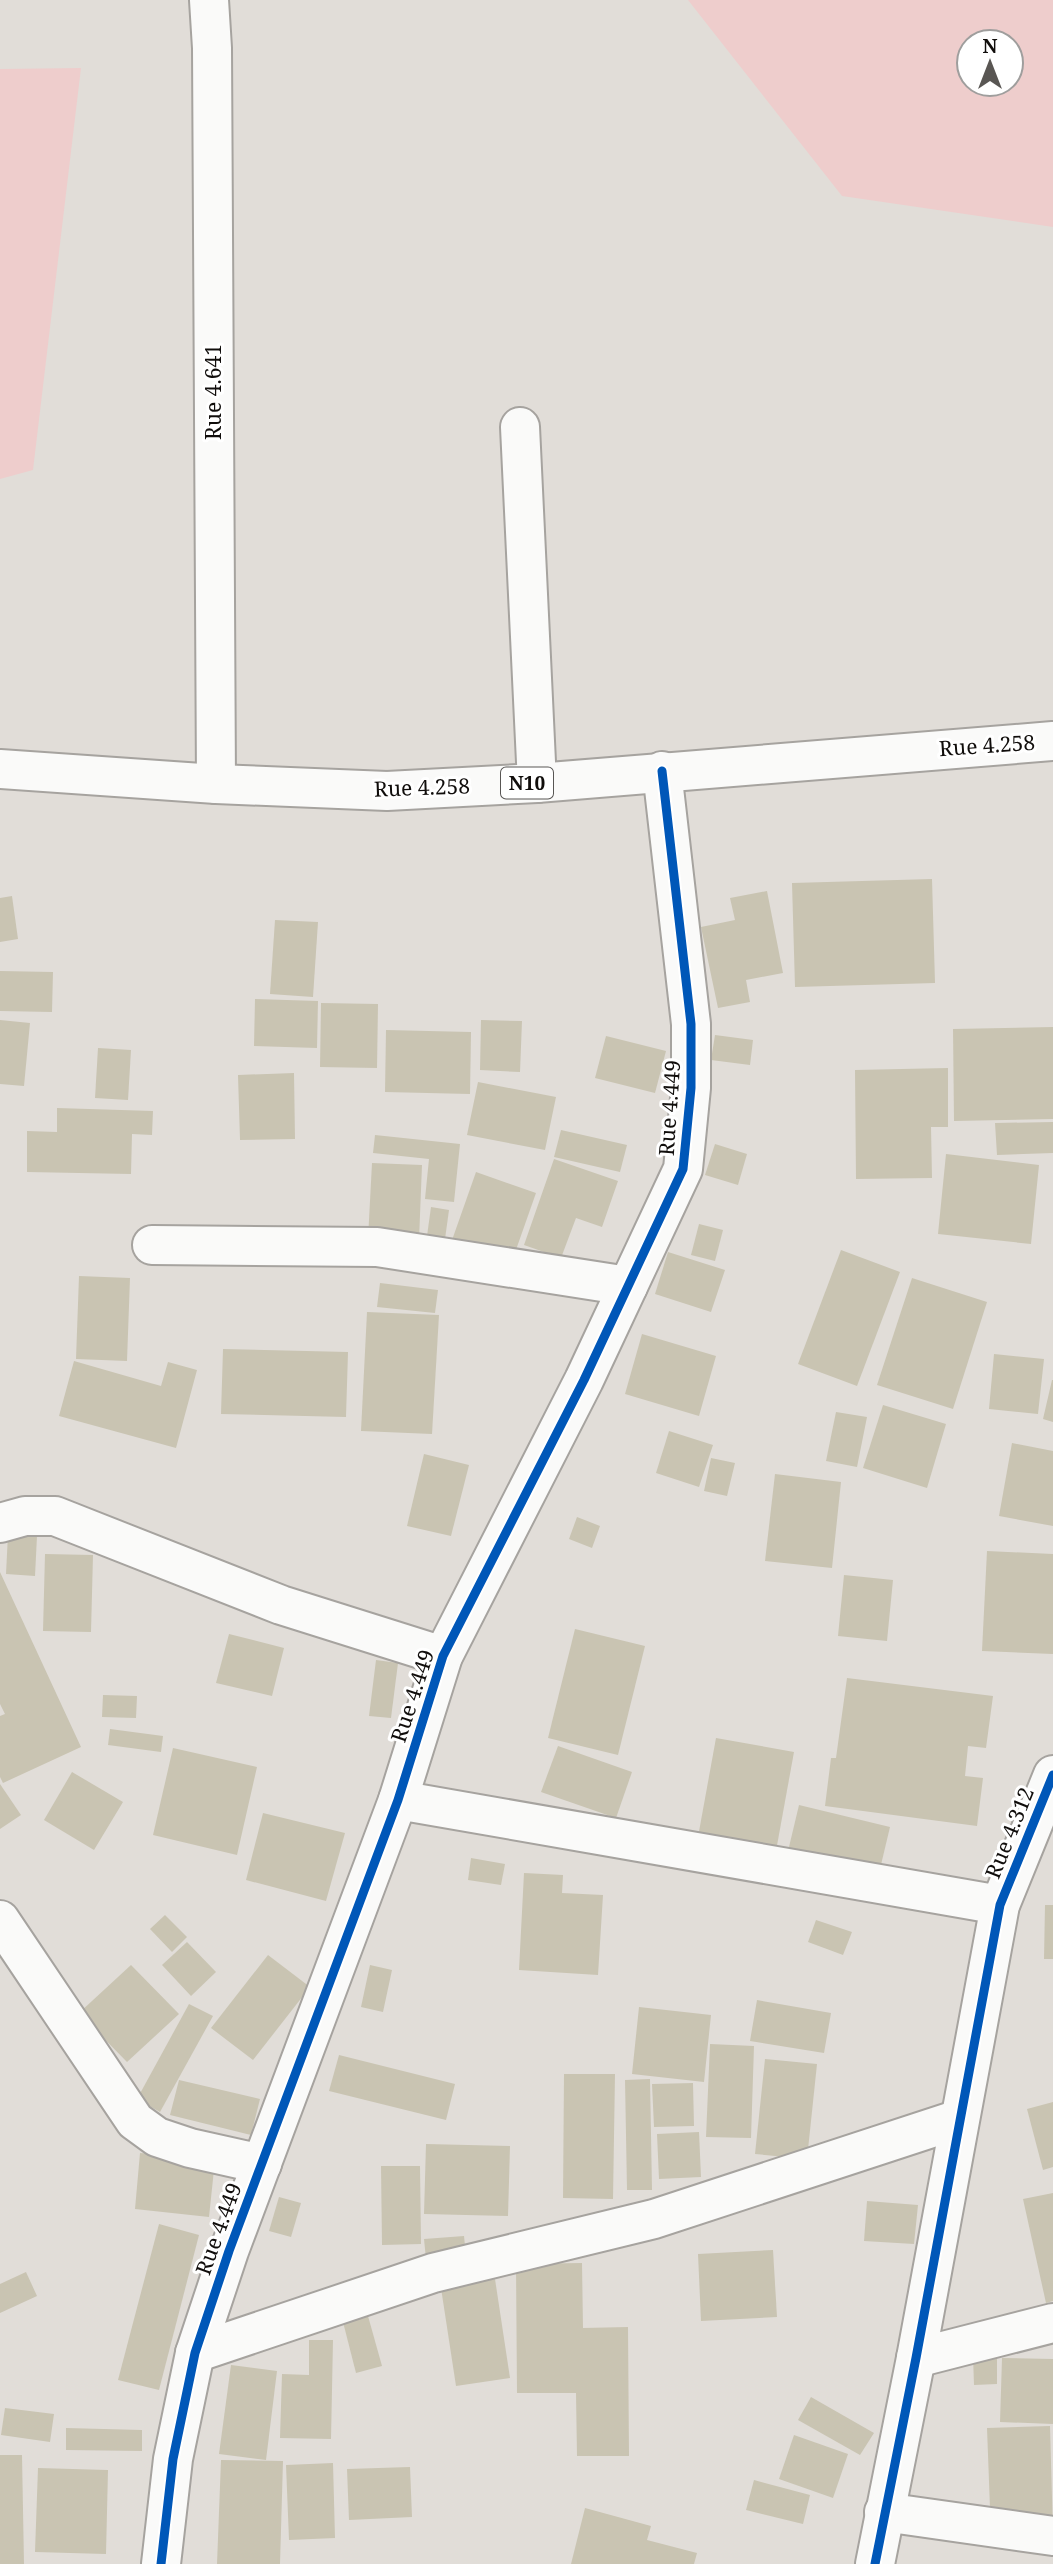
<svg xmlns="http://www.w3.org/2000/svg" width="1053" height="2564" viewBox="0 0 1053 2564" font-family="'Noto Serif',serif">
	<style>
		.green { fill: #eecdcc; fill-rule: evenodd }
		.building { fill: #c9c4b2 }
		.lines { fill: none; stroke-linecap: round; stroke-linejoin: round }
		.minor-casing { stroke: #a6a39f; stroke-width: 42 }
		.highway-casing { stroke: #a6a39f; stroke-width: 42 }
		.minor { stroke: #fafaf9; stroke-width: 38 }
		.highway { stroke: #fafaf9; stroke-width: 38 }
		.cycleway-casing { stroke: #fff; stroke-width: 13 }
		.cycleway { stroke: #0057b8; stroke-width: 9 }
		.labels { text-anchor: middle; stroke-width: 6; stroke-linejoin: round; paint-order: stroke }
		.shield { fill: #fff; stroke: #585654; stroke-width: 2 }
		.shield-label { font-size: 19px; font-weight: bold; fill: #100d0b }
		.street-label { font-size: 21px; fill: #100d0b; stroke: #fff }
	</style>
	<rect width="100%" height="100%" fill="#e1ddd8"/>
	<g class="green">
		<path d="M 688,0 L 1053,0 L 1053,227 L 842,196 ZM 1011,42 L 1011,84 L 969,84 L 969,42 Z"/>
		<polygon points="81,68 33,470 0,479 0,69"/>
	</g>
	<g class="building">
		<polygon points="932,879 935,983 795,987 792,883"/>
		<polygon points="767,891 783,973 746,980 750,1002 718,1008 701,927 735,920 730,898"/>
		<polygon points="12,896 18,939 0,942 0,898"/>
		<polygon points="275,920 318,922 313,997 270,994"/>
		<polygon points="0,971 53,972 52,1012 0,1011"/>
		<polygon points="255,999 318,1001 317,1048 254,1046"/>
		<polygon points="321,1003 378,1004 377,1068 320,1067"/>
		<polygon points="0,1020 30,1023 24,1086 0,1084"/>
		<polygon points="481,1020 522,1021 520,1072 480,1070"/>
		<polygon points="1053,1027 1053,1119 954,1121 953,1029"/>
		<polygon points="386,1030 471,1032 470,1094 385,1092"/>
		<polygon points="715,1035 753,1040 750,1065 711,1060"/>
		<polygon points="606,1036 666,1051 655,1093 595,1078"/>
		<polygon points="98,1048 131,1050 128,1100 95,1098"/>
		<polygon points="948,1068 948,1127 931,1127 932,1178 856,1179 855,1070"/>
		<polygon points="294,1073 295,1139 240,1140 238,1075"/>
		<polygon points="478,1082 556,1097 545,1150 467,1135"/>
		<polygon points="57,1108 153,1111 152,1135 132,1134 131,1174 27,1172 27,1131 57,1132"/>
		<polygon points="1053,1122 1053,1153 997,1155 995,1123"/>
		<polygon points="561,1130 627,1145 620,1172 554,1157"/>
		<polygon points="375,1135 460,1144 454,1202 425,1199 429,1159 373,1153"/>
		<polygon points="715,1144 747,1154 738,1185 705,1175"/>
		<polygon points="946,1154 1039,1165 1031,1244 938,1234"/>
		<polygon points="554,1159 618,1181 602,1227 576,1218 561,1258 524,1245"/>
		<polygon points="372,1163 422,1165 419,1240 368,1239"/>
		<polygon points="476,1172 536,1193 505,1281 445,1260"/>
		<polygon points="431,1207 449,1210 445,1239 427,1236"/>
		<polygon points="699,1224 723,1230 715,1261 691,1255"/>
		<polygon points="841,1250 900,1272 857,1386 798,1364"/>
		<polygon points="668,1252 725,1270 711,1312 655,1294"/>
		<polygon points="79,1276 130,1278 127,1361 76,1359"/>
		<polygon points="912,1278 987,1302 953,1409 877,1385"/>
		<polygon points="380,1283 438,1290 435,1313 377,1307"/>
		<polygon points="367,1312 439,1315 432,1434 361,1431"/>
		<polygon points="642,1334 716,1356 699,1416 625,1394"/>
		<polygon points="223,1349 348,1352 346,1417 221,1414"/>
		<polygon points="994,1354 1044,1359 1038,1414 989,1409"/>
		<polygon points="74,1361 161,1386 168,1362 197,1370 176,1448 59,1416"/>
		<polygon points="1052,1380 1053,1380 1053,1422 1043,1419"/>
		<polygon points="883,1405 946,1424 927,1488 863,1468"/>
		<polygon points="836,1412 867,1417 857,1467 826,1461"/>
		<polygon points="669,1431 713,1445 699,1487 656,1473"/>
		<polygon points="1012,1443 1053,1451 1053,1526 999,1516"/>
		<polygon points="424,1454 469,1465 451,1536 407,1526"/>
		<polygon points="711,1458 735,1463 727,1496 704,1491"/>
		<polygon points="775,1474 841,1482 832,1568 765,1561"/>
		<polygon points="577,1517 600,1526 592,1548 569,1539"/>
		<polygon points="8,1534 37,1536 35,1576 6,1574"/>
		<polygon points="987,1551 1053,1554 1053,1654 982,1651"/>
		<polygon points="45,1554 93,1555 91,1632 43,1631"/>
		<polygon points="0,1572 81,1747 3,1783 0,1777 0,1716 5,1714 0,1704"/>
		<polygon points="844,1575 893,1580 887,1641 838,1636"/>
		<polygon points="575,1629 645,1646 618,1755 548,1738"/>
		<polygon points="229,1634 284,1648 272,1696 216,1683"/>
		<polygon points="376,1660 398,1663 391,1718 369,1716"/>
		<polygon points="847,1678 993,1696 986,1748 968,1746 965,1776 983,1778 977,1826 825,1806 831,1758 836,1758"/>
		<polygon points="103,1695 137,1696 136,1718 102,1717"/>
		<polygon points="110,1729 163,1736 161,1752 108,1745"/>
		<polygon points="716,1738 794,1752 774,1862 696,1848"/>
		<polygon points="558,1746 632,1772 616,1818 541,1792"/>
		<polygon points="173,1748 257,1767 237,1855 153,1835"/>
		<polygon points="72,1772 123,1802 94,1850 44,1820"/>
		<polygon points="0,1784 21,1815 0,1829"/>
		<polygon points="799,1805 890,1827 875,1890 784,1868"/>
		<polygon points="263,1813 345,1833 326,1901 246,1880"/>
		<polygon points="471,1858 505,1864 501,1885 468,1880"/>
		<polygon points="524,1873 563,1875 562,1893 603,1895 598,1975 519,1970"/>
		<polygon points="1045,1905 1053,1905 1053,1959 1044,1959"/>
		<polygon points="165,1915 187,1937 172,1952 150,1929"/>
		<polygon points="816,1920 852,1932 843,1955 808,1942"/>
		<polygon points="187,1942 216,1972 191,1996 162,1965"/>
		<polygon points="268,1955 310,1987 253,2060 211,2028"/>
		<polygon points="131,1965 179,2014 127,2062 79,2013"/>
		<polygon points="370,1965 392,1970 383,2012 361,2007"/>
		<polygon points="757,2000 831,2013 824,2053 750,2041"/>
		<polygon points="189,2004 213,2016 160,2112 137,2099"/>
		<polygon points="639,2007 711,2015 704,2082 632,2074"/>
		<polygon points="710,2044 754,2046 751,2138 706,2137"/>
		<polygon points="339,2055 455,2084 446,2120 329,2091"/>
		<polygon points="765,2059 817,2064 807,2159 755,2154"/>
		<polygon points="564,2074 615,2074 613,2199 563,2198"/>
		<polygon points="650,2079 652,2190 627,2190 625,2080"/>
		<polygon points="179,2080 260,2099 251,2135 170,2115"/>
		<polygon points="693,2083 694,2126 654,2127 652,2084"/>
		<polygon points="1053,2102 1053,2167 1043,2170 1027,2109"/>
		<polygon points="699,2132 701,2177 659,2179 657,2134"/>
		<polygon points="426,2144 510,2146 508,2216 424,2214"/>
		<polygon points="140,2153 215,2160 209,2217 135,2209"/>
		<polygon points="381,2166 420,2166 421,2244 382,2245"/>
		<polygon points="1053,2193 1053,2301 1046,2303 1023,2199"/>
		<polygon points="279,2197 301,2203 291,2237 269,2231"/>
		<polygon points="867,2201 918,2205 914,2244 864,2241"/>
		<polygon points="159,2224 199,2235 159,2390 118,2380"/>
		<polygon points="464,2236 466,2255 426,2259 424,2239"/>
		<polygon points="773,2250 777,2317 701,2321 698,2254"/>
		<polygon points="582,2263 583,2328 628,2327 629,2456 577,2456 576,2393 517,2393 516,2264"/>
		<polygon points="26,2272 37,2296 0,2313 0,2284"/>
		<polygon points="495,2279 510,2378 456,2386 441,2288"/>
		<polygon points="368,2316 382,2366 356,2373 343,2322"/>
		<polygon points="309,2340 333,2340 331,2439 280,2438 282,2374 309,2375"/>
		<polygon points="997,2355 997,2384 974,2385 973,2356"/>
		<polygon points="1002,2358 1053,2359 1053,2424 1000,2422"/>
		<polygon points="231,2365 277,2371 266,2460 219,2454"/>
		<polygon points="811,2397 874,2433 860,2455 798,2420"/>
		<polygon points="5,2408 54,2414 50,2442 1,2435"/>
		<polygon points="1050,2426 1053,2533 991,2535 987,2428"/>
		<polygon points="66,2428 142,2430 142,2451 66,2450"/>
		<polygon points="794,2435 848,2454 833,2498 779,2479"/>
		<polygon points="0,2455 22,2455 24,2564 0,2564"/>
		<polygon points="221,2460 283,2461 280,2564 217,2564"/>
		<polygon points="333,2463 335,2538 289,2540 286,2465"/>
		<polygon points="410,2467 412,2517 349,2520 347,2469"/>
		<polygon points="38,2468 108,2470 106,2554 35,2552"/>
		<polygon points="754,2480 810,2495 803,2524 746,2510"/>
		<polygon points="585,2508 651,2526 647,2540 697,2553 694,2564 571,2564"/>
	</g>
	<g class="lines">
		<g class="minor-casing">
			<g id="minor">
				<polyline points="209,0 212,48 216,784"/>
				<polyline points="520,427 537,783"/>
				<polyline points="152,1245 377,1247 628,1286"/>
				<polyline points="0,1523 25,1516 55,1516 281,1605 443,1656"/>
				<polyline points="398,1800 1000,1905"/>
				<polyline points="0,1920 135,2121 157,2137 190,2148 262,2164"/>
				<polyline points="195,2353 433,2273 654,2219 959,2119"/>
				<polyline points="916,2358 1053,2323"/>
				<polyline points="884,2512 1053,2536"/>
				<polyline points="161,2564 173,2459 195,2353 229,2251 398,1800 443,1656 584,1380 683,1169 691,1088 691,1024 662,771"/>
				<polyline points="875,2564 916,2358 1000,1905 1053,1775"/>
			</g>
		</g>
		<g class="highway-casing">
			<polyline id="highway" points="0,769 216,784 387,791 537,783 1053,741"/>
		</g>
		<use href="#minor" class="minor"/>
		<use href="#highway" class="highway"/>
		<g class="cycleway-casing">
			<g id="cycleway">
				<polyline points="161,2564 173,2459 195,2353 229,2251 398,1800 443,1656 584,1380 683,1169 691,1088 691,1024 662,771"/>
				<polyline points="875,2564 916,2358 1000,1905 1053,1775"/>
			</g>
		</g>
		<use href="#cycleway" class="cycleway"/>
	</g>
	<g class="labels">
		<rect class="shield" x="501" y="767.5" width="52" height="31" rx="5"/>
		<g class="shield-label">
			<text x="527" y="790">N10</text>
		</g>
		<g class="street-label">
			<text transform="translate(214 392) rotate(-90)" y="7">Rue 4.641</text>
			<text transform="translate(987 746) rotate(-4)" y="7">Rue 4.258</text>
			<text transform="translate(422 788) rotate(-2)" y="7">Rue 4.258</text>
			<text transform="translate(670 1108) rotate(-86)" y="7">Rue 4.449</text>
			<text transform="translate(413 1696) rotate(-72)" y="7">Rue 4.449</text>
			<text transform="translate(1010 1833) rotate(-68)" y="7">Rue 4.312</text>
			<text transform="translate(219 2229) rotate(-70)" y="7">Rue 4.449</text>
		</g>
	</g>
	<g transform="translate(990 63)"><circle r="33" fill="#ffffff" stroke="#9f9e9d" stroke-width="2"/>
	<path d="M0-5L12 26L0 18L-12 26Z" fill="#595653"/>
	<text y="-10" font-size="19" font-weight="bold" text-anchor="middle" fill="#100d0b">N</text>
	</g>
</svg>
